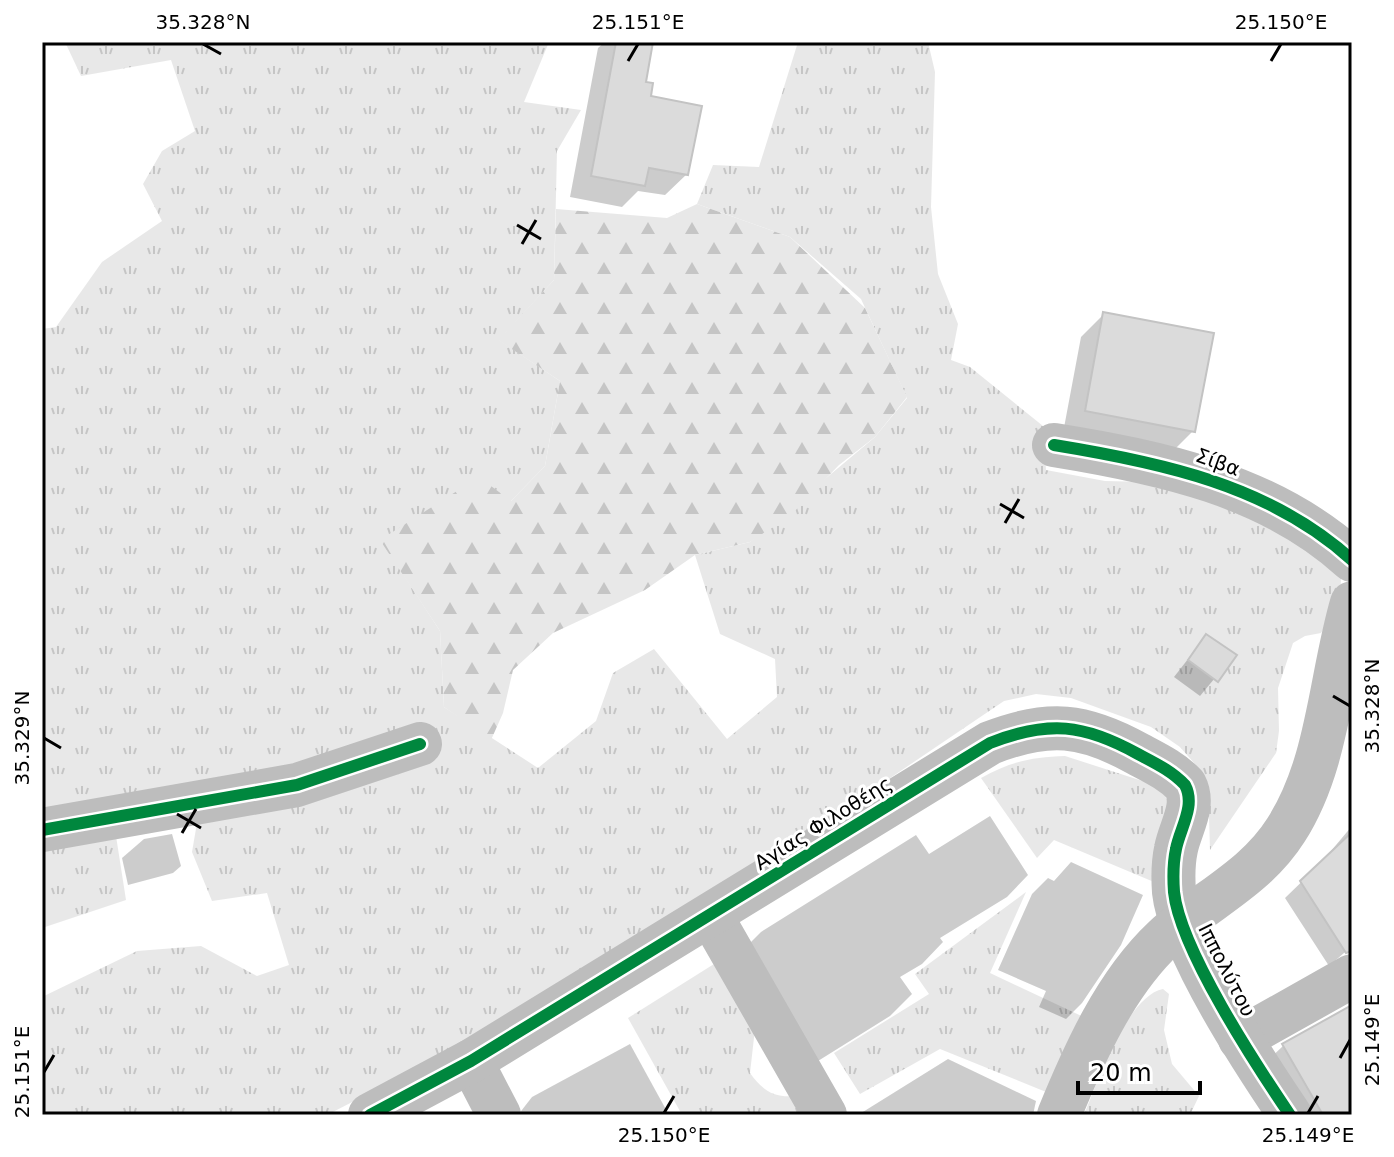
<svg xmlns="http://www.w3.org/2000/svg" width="1394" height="1157" viewBox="0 0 1394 1157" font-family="'DejaVu Sans',sans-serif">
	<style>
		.grass { fill: url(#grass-tufts) }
		.forest { fill: url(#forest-firs) }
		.shadow { fill: #0003 }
		.building { fill: #dbdbdb; stroke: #c3c3c3; stroke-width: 2 }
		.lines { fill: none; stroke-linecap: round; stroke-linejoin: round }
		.street { stroke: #bdbdbd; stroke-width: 44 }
		.cycleway-casing { stroke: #fff; stroke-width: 17 }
		.cycleway { stroke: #00873e; stroke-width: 12 }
		.ticks { fill: none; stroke: #000; stroke-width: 3 }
		.labels { text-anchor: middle; stroke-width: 6; stroke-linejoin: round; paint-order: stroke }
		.street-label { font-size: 20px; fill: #000; stroke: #fff }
		.neatline { fill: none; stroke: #000; stroke-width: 3 }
		.ticks-label { font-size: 20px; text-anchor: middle; fill: #000 }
	</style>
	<defs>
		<pattern id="grass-tufts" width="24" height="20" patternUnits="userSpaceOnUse" patternTransform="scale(2)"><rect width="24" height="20" fill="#e8e8e8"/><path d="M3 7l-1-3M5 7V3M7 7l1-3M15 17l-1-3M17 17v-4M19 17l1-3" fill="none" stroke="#c5c5c5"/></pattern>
		<pattern id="forest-firs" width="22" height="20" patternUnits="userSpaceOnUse" patternTransform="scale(2)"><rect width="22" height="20" fill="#e8e8e8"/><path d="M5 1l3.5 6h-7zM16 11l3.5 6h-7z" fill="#c5c5c5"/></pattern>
	</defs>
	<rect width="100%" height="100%" fill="#fff"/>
	<g class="grass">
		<path d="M 65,42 L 549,42 L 524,102 L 581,110 L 557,151 L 554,280 L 499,340 L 560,381 L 545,466 L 511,501 L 381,540 L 440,631 L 444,707 L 538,768 L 596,721 L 613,673 L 654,649 L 727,739 L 777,697 L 775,659 L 720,634 L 695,555 L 750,542 L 875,437 L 907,398 L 861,299 L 790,237 L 697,204 L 713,165 L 759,167 L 798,42 L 928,42 L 935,72 L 931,207 L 938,274 L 958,324 L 951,360 L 970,367 L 1043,426 L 1046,470 L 1105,481 L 1148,482 L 1182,489 L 1308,543 L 1340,565 C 1344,592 1336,611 1321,633 L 1305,636 L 1293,643 L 1278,688 L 1279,731 L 1276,753 L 1210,850 L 1209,815 L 1202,772 L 1180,747 L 1151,727 L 1071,698 L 1036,694 L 1004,701 L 868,793 L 461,1046 L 327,1115 L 42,1115 L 42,997 L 137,951 L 201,946 L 257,976 L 289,965 L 267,893 L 212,901 L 192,852 L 203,788 L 111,804 L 126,900 L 42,928 L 42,329 L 56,327 L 102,262 L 162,221 L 143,184 L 162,151 L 195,131 L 171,60 L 81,76 Z"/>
		<path d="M 1065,756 L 1158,786 L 1173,808 L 1154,882 L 1054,840 L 1037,858 L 981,778 C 1009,762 1032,757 1065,756 Z"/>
		<polygon points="1026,892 990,973 1090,1020 1051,1094 940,1049 860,1094 834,1053 929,994 915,974"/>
		<path d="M 722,959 L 756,1020 L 750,1073 C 763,1091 774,1098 796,1096 L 806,1115 L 678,1115 L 681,1113 L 628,1018 Z"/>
		<path d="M 1163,989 L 1169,994 L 1164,1030 L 1172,1064 L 1199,1096 L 1190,1115 L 1084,1115 C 1097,1083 1127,996 1163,989 Z"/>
	</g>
	<polygon class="forest" points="697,204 790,237 865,308 907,397 875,437 839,465 792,514 750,542 695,555 645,590 553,633 513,670 503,713 491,740 444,707 440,631 380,540 479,477 511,501 545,466 560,381 498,340 554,280 556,209 667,218"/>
	<g class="shadow">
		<polygon points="605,42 651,42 643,83 687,174 665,195 638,191 622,207 570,197 598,48"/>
		<polygon points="1104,314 1193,431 1170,454 1063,433 1081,337"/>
		<polygon points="1206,636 1234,655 1200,696 1174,677"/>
		<polygon points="990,816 1028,875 1007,897 940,938 943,942 922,964 900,977 912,994 890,1016 818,1061 740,953 761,932 916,835 929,854"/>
		<polygon points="1352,826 1352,946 1329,966 1285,898 1320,864"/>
		<polygon points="172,834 181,866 173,873 128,885 122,858 144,839"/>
		<polygon points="1071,862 1143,895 1121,945 1082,1003 1066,1019 1039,1007 1046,991 998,970 1032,894 1048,878 1054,881"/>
		<polygon points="1349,1009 1352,1014 1352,1115 1299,1115 1267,1061 1283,1046"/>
		<polygon points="630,1044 669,1115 518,1115 532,1097"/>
		<polygon points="948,1059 1036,1101 1033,1115 858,1115"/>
	</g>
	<g class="building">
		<polygon points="616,42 653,42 646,82 653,83 651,96 702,106 688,175 649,168 645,186 591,176"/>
		<polygon points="1103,312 1214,333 1195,432 1085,411"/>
		<polygon points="1206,634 1237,655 1218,682 1188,660"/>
		<polygon points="1352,832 1352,951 1346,953 1300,881"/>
		<polygon points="1352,1005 1352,1115 1323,1115 1282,1044"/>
	</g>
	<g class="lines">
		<g class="street">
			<path d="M 1054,445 C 1159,462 1270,485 1352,560"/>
			<polyline points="42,830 297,785 420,744"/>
			<polyline points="711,916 825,1115"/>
			<polyline points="1240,1039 1352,976"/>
			<polyline points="471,1061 499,1115"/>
			<path d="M 370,1115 L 471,1061 L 990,743 C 1049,720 1084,724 1138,754 C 1155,763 1172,771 1185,785 C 1196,806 1180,828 1176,849 C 1173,863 1173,878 1174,892 C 1180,949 1256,1065 1290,1115"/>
			<path d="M 1059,1115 C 1084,1054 1115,984 1164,938 C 1205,900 1255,879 1286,830 C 1329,763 1330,678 1352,603"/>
		</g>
		<g class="cycleway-casing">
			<g id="cycleway">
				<path d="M 1054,445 C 1159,462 1270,485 1352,560"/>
				<polyline points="42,830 297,785 420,744"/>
				<path d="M 370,1115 L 471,1061 L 990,743 C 1049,720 1084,724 1138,754 C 1155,763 1172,771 1185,785 C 1196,806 1180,828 1176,849 C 1173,863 1173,878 1174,892 C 1180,949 1256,1065 1290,1115"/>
			</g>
		</g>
		<use href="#cycleway" class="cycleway"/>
	</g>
	<path class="ticks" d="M 203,44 L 221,54M 628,61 L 638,44M 1271,61 L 1281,44M 517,225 L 541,239M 522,244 L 536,220M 1000,504 L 1024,518M 1005,523 L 1019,499M 1333,696 L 1350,706M 44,738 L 61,748M 177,814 L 201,828M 182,833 L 196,809M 1340,1058 L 1350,1040M 44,1072 L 54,1055M 664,1113 L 674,1096M 1308,1113 L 1318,1096"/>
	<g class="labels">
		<g class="street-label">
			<text transform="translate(1218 462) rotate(20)" y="7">Σίβα</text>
			<text transform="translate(823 823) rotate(-32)" y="7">Αγίας Φιλοθέης</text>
			<text transform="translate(1227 970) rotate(63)" y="7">Ιππολύτου</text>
		</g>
	</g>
	<rect width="1394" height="1157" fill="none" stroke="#ffffff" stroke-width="88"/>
	<path d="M1078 1081v12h122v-12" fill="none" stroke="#000000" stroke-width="4"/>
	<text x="1090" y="1081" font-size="24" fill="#000000" stroke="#ffffff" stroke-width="6" paint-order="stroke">20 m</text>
	<rect x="44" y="44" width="1306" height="1069" class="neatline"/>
	<g class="ticks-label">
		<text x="203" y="29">35.328°N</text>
		<text x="638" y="29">25.151°E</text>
		<text x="1281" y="29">25.150°E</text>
		<text transform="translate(1372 706) rotate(-90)" y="7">35.328°N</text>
		<text transform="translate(22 738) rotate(-90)" y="7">35.329°N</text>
		<text transform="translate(1372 1040) rotate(-90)" y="7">25.149°E</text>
		<text transform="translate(22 1072) rotate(-90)" y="7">25.151°E</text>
		<text x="664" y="1142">25.150°E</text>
		<text x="1308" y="1142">25.149°E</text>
	</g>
</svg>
